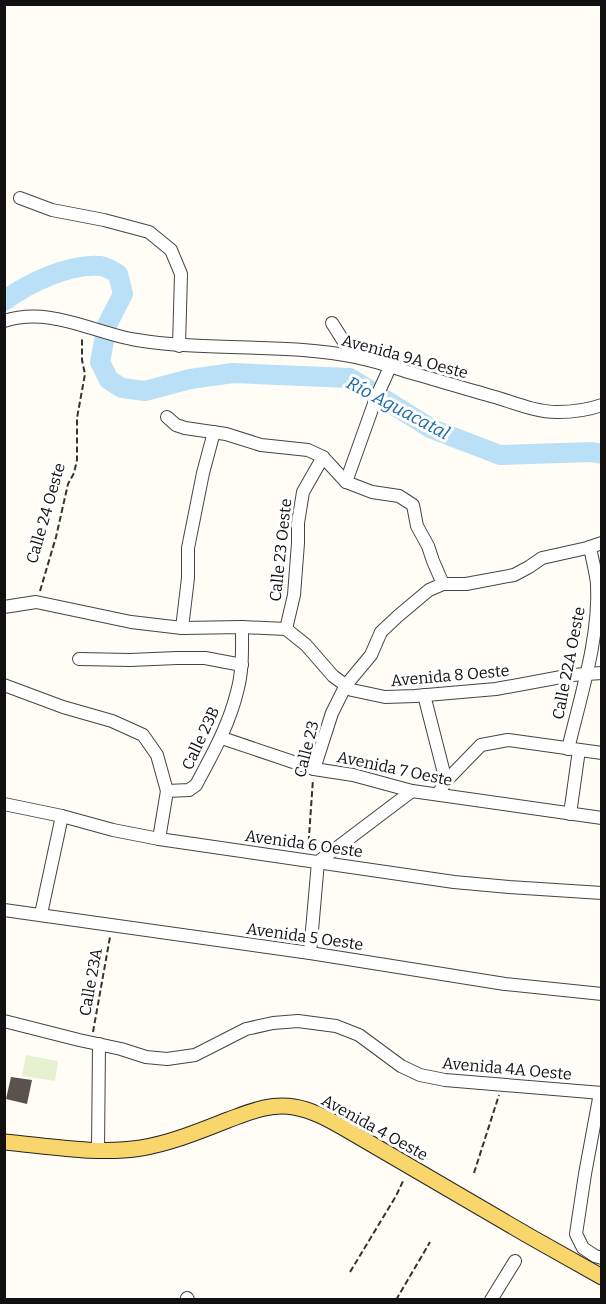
<svg xmlns="http://www.w3.org/2000/svg" width="606" height="1304" viewBox="0 0 606 1304" font-family="Bitter,serif">
	<style>
		.pitch { fill: #e6f2cf }
		.lines { fill: none; stroke-linecap: round; stroke-linejoin: round }
		.river { stroke: #b9e0f7; stroke-width: 20 }
		.building { fill: #5a524d }
		.minor-casing { stroke: #444; stroke-width: 14 }
		.major-casing { stroke: #222; stroke-width: 17 }
		.path { stroke: #333; stroke-width: 2; stroke-dasharray: 6 3; stroke-linecap: butt }
		.minor { stroke: #fff; stroke-width: 12 }
		.major { stroke: #f9d66b; stroke-width: 15 }
		.labels { text-anchor: middle; stroke-width: 6; stroke-linejoin: round; paint-order: stroke }
		.street-label { font-size: 16px; fill: #111; stroke: #fff }
		.water-label { font-size: 18px; font-style: italic; fill: #1768a6; stroke: #fff }
	</style>
	<rect width="100%" height="100%" fill="#fffdf5"/>
	<polygon class="pitch" points="26,1055 58,1061 55,1081 22,1076"/>
	<g class="lines">
		<path class="river" d="M 4,301 C 28,283 70,263 101,266 C 107,267 113,271 118,274 L 123,294 L 107,325 L 100,362 L 109,380 L 122,388 L 145,391 L 190,379 L 233,373 L 350,378 L 432,429 L 500,455 L 592,452 L 602,454"/>
	</g>
	<polygon class="building" points="11,1077 32,1080 27,1104 6,1099"/>
	<g class="lines">
		<g class="minor-casing">
			<g id="minor">
				<polyline points="20,198 52,210 104,220 149,232 171,250 181,274 179,346"/>
				<path d="M 4,321 C 51,306 93,333 137,340 C 211,352 287,342 360,358 C 376,361 392,367 408,372 C 437,380 466,389 495,397 C 515,403 536,412 557,412 C 572,412 588,410 602,405"/>
				<polyline points="332,323 344,342 360,358"/>
				<polyline points="167,417 176,425 185,428 226,434 261,445 308,450 323,457"/>
				<polyline points="346,482 372,492 399,496 413,505 417,526 428,546 433,561 443,584"/>
				<polyline points="4,607 36,602 131,622 182,628 242,627 286,629 306,645 333,676 352,690 385,697 415,696 496,689 572,675 602,673"/>
				<polyline points="182,628 188,578 188,548 203,473 214,432"/>
				<polyline points="286,629 294,595 298,543 298,523 303,492 323,457 346,482 376,398 390,367"/>
				<polyline points="79,659 130,660 177,658 205,658 242,665"/>
				<polyline points="4,685 63,707 112,721 143,735 157,755 167,791"/>
				<polyline points="424,695 446,781"/>
				<polyline points="222,738 314,769 353,775 412,791 602,818"/>
				<path d="M 568,749 C 580,698 600,637 597,584 C 596,572 592,559 590,547"/>
				<polyline points="314,769 332,713 346,685 371,655 381,632 398,616 429,590 443,584 466,584 514,575 529,567 542,558 587,548 602,543"/>
				<polyline points="438,794 446,781 481,745 508,740 602,753"/>
				<polyline points="4,804 62,816 113,830 159,839 454,882 509,887 602,893"/>
				<polyline points="570,814 579,750"/>
				<path d="M 159,839 L 167,791 L 189,790 L 196,785 C 212,755 229,725 237,692 C 243,671 242,649 242,627"/>
				<polyline points="4,910 310,953 505,984 602,994"/>
				<polyline points="41,914 62,816"/>
				<polyline points="310,953 318,862 412,791"/>
				<polyline points="4,1021 79,1040 121,1049 146,1057 167,1059 195,1055 246,1029 273,1023 298,1021 336,1026 359,1035 401,1066 420,1075 445,1080 602,1093"/>
				<polyline points="600,1093 585,1174 576,1234 583,1248 595,1256 602,1258"/>
				<polyline points="98,1150 99,1044"/>
				<polyline points="187,1298 188,1300"/>
				<polyline points="491,1300 515,1261"/>
			</g>
		</g>
		<g class="major-casing">
			<path id="major" d="M 4,1142 C 49,1146 97,1155 141,1148 C 171,1143 200,1131 228,1120 C 250,1112 270,1103 294,1107 C 312,1110 328,1119 344,1128 L 529,1236 L 602,1277"/>
		</g>
		<g class="path">
			<polyline points="40,591 56,537 68,484 74,473 77,460 77,418 85,374 82,360 82,337"/>
			<polyline points="308,851 313,779"/>
			<polyline points="93,1032 110,937"/>
			<polyline points="474,1173 499,1095"/>
			<polyline points="350,1272 396,1196 404,1179"/>
			<polyline points="396,1300 430,1242"/>
		</g>
		<use href="#minor" class="minor"/>
		<use href="#major" class="major"/>
	</g>
	<g class="labels">
		<g class="street-label">
			<text transform="translate(405 356) rotate(15)" y="6">Avenida 9A Oeste</text>
			<text transform="translate(45 513) rotate(-74)" y="6">Calle 24 Oeste</text>
			<text transform="translate(280 550) rotate(-84)" y="6">Calle 23 Oeste</text>
			<text transform="translate(568 663) rotate(-79)" y="6">Calle 22A Oeste</text>
			<text transform="translate(450 675) rotate(-5)" y="6">Avenida 8 Oeste</text>
			<text transform="translate(200 738) rotate(-65)" y="6">Calle 23B</text>
			<text transform="translate(306 749) rotate(-76)" y="6">Calle 23</text>
			<text transform="translate(395 768) rotate(12)" y="6">Avenida 7 Oeste</text>
			<text transform="translate(304 843) rotate(8)" y="6">Avenida 6 Oeste</text>
			<text transform="translate(305 936) rotate(8)" y="6">Avenida 5 Oeste</text>
			<text transform="translate(90 982) rotate(-80)" y="6">Calle 23A</text>
			<text transform="translate(507 1068) rotate(5)" y="6">Avenida 4A Oeste</text>
			<text transform="translate(375 1127) rotate(29)" y="6">Avenida 4 Oeste</text>
		</g>
		<g class="water-label">
			<text transform="translate(398 408) rotate(28)" y="6">Río Aguacatal</text>
		</g>
	</g>
	<rect width="606" height="1304" fill="none" stroke="#111111" stroke-width="12"/>
</svg>
